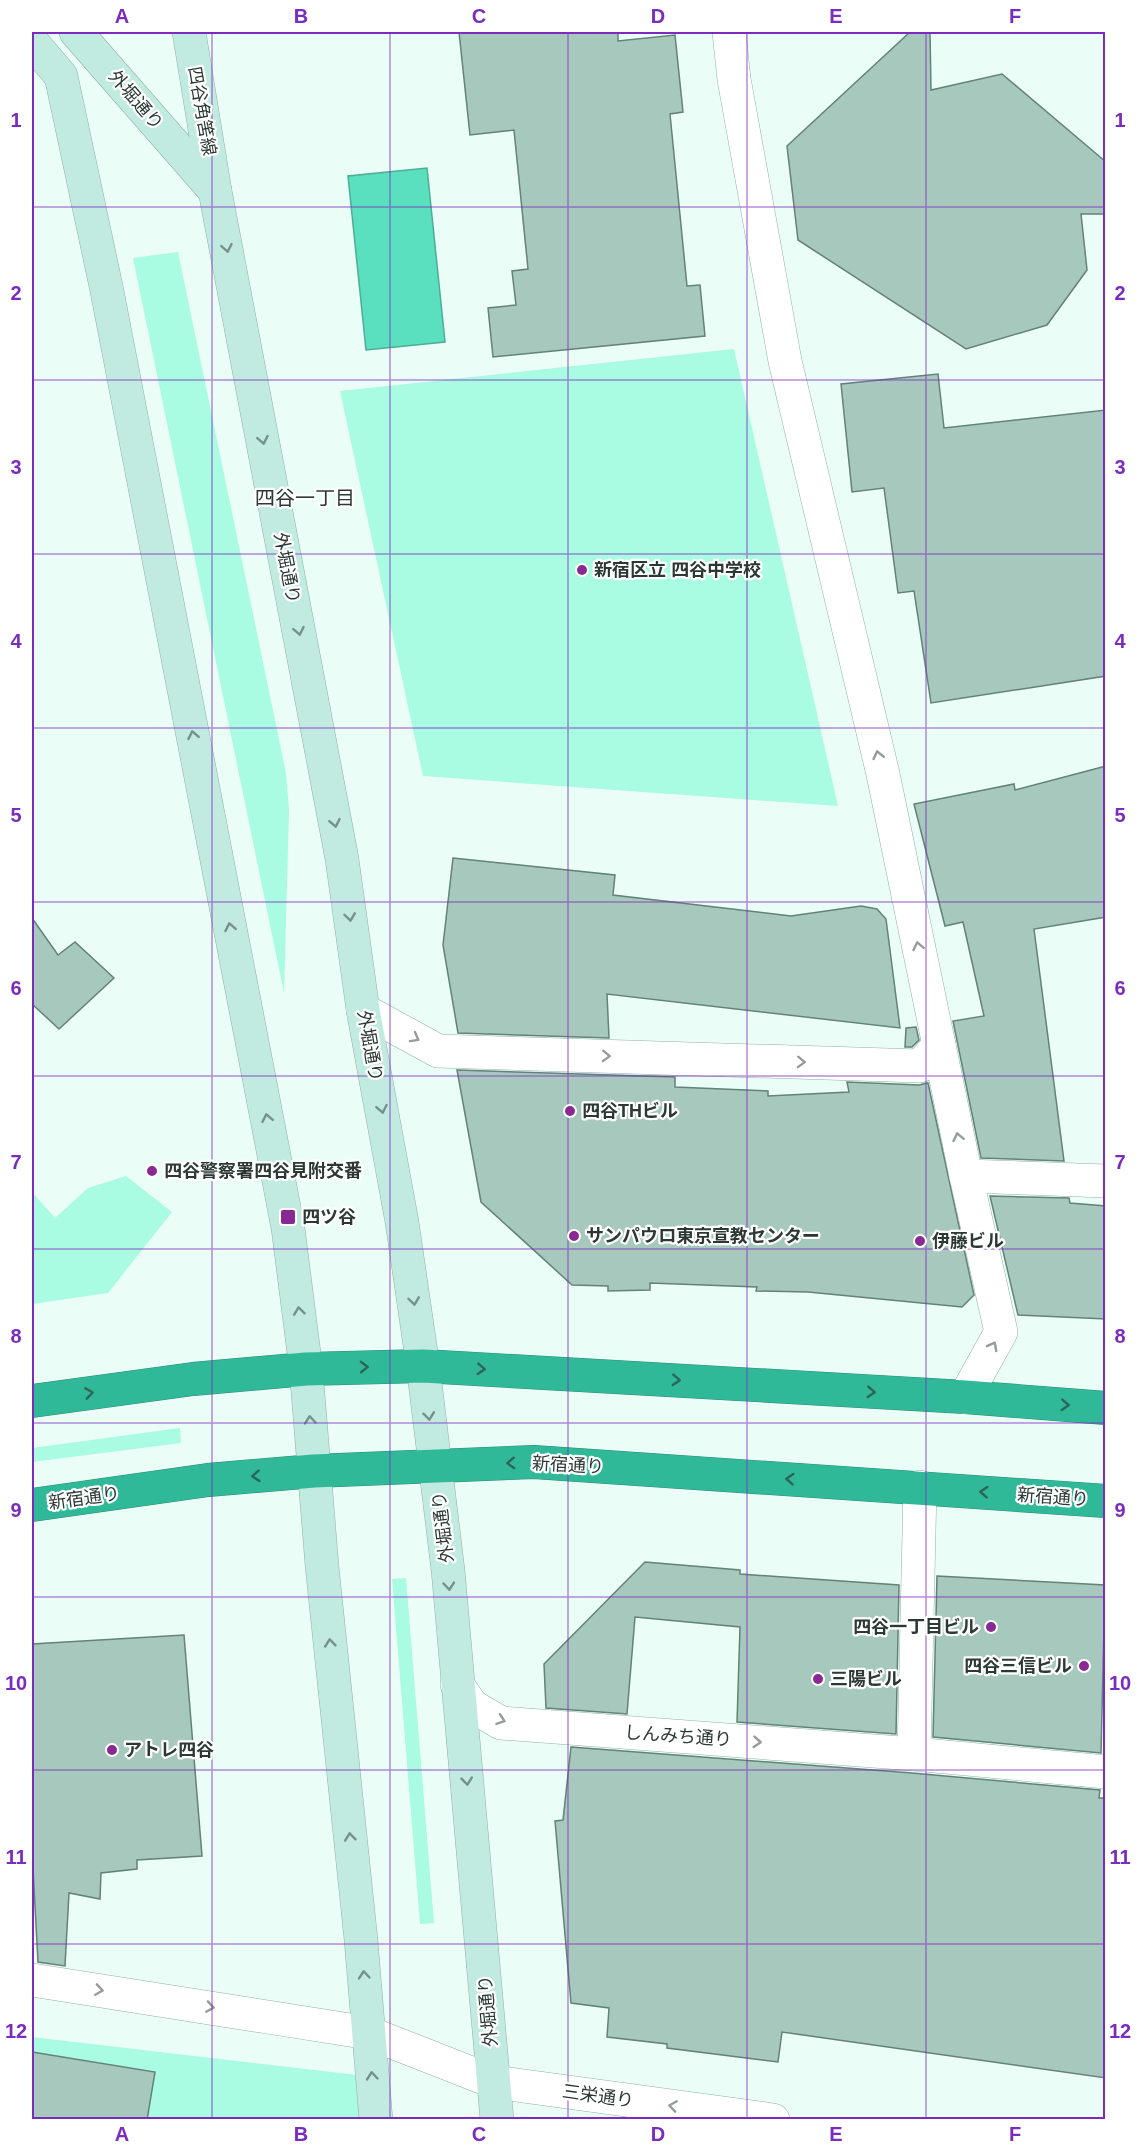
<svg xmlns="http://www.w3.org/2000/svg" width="1137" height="2151" viewBox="0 0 1137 2151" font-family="Arial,'Noto Sans JP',sans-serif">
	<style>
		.green { fill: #a9fbe2 }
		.water { fill: #5ae0be; stroke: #4cae94; stroke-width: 1.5 }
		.building { fill: #a7c8bd; stroke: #638278; stroke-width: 1.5 }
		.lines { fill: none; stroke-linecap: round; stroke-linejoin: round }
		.street-casing { stroke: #91b1a7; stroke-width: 34 }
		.secondary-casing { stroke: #91b1a7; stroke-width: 34 }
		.highway-casing { stroke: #2e8c75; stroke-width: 34 }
		.street { stroke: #fff; stroke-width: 33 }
		.secondary { stroke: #c1eae0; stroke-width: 33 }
		.highway { stroke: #30b999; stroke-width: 33 }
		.oneway { stroke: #76918a }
		.oneway2 { stroke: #959c99 }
		.oneway3 { stroke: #2d6557 }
		.grid { fill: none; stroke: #7b2cbf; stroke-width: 1.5; stroke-opacity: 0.55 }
		.poi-dot { fill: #882994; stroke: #fff; stroke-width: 2 }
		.labels { text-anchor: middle; stroke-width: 4.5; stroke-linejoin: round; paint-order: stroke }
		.street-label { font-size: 18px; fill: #2b3833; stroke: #fff }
		.poi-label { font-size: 18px; font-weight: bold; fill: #2b3833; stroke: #fff; text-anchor: start }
		.neighbourhood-label { font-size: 20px; fill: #2b3833; stroke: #fff }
		.neatline { fill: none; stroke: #7b2cbf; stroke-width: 2 }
		.grid-label { font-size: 20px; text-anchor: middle; font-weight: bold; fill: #7b2cbf }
	</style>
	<rect width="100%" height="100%" fill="#eafef7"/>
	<g class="green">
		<polygon points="178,252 286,773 289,810 284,993 133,258"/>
		<polygon points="734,349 838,806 423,776 340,391"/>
		<polygon points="126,1176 172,1212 108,1293 32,1304 32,1192 55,1218 88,1188"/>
		<polygon points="180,1428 181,1443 32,1462 32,1448"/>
		<polygon points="406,1578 434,1923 420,1924 392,1579"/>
		<polygon points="32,2037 366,2076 370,2120 32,2120"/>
	</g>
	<polygon class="water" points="427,168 445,342 366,350 348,176"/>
	<g class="building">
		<polygon points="459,32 618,32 618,41 675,35 683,112 670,114 687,286 700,285 705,336 493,357 488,308 516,305 512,271 528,269 514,130 470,135"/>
		<polygon points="910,32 930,32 931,90 1002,74 1106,162 1106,214 1081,214 1087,270 1047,325 966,349 798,240 787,146"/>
		<polygon points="938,374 944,428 1106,410 1106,676 931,703 914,591 898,593 884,488 852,492 841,384"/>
		<polygon points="1106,766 1106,917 1034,929 1064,1161 981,1158 953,1021 984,1016 963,922 945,926 914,804 1014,784 1015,790"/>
		<polygon points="453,858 615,875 613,895 791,916 861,906 877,909 886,919 900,1028 607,994 609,1038 458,1033 443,945"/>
		<polygon points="32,918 58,955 75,942 114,978 59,1029 32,1004"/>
		<polygon points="916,1027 919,1040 912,1047 905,1047 906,1028"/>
		<polygon points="457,1070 675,1077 675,1087 768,1091 768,1096 849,1092 847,1082 919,1085 928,1083 974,1295 962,1307 808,1292 756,1291 757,1287 650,1283 650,1290 608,1291 608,1286 572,1285 481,1202"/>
		<polygon points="990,1196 1069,1198 1070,1203 1106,1206 1106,1319 1018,1315"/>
		<polygon points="645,1562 740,1570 740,1574 899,1585 896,1734 737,1722 740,1627 635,1617 627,1714 546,1708 544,1664"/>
		<polygon points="937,1576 1105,1585 1101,1753 933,1737"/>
		<polygon points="184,1635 202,1856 137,1860 137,1869 101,1873 100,1899 69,1893 65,1966 38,1962 33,1869 32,1869 32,1644"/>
		<polygon points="571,1747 912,1773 1100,1790 1099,1798 1106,1798 1106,2078 782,2032 778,2062 667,2048 667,2044 607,2037 609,2008 571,2003 555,1821 563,1820"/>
		<polygon points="32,2052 155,2072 147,2120 32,2120"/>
	</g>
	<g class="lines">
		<g class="street-casing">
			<g id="street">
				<polyline points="729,32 734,79 785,361 883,774 966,1176 1001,1332 965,1397"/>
				<polyline points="363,1010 438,1051 920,1066 939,1045"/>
				<polyline points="966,1176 1106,1181"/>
				<polyline points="920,1487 914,1754 1106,1772"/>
				<polyline points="457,1684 472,1706 501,1723 914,1754"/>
				<polyline points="32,1980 369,2033 494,2082 773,2120"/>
			</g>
		</g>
		<g class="secondary-casing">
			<g id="secondary">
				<polyline points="76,32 215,191"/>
				<polyline points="189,32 215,191 342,859 363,1010 402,1222 423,1366 448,1570 497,2120"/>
				<polyline points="32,42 61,76 107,291 288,1228 306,1369 322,1566 361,1940 376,2120"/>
			</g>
		</g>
		<g class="highway-casing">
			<g id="highway">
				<polyline points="32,1401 193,1379 306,1369 423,1366 965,1397 1106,1408"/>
				<polyline points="32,1505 208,1480 314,1471 534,1462 1106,1501"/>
			</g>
		</g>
		<use href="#street" class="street"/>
		<use href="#secondary" class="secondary"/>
		<use href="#highway" class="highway"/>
	</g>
	<defs><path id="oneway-chevron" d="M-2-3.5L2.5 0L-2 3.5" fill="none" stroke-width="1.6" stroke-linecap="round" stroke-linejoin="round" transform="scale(1.5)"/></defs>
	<g class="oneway">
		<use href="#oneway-chevron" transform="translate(227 248) rotate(79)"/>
		<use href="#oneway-chevron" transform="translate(263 440) rotate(79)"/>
		<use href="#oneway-chevron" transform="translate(299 631) rotate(79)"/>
		<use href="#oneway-chevron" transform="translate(193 735) rotate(-101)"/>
		<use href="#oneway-chevron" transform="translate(335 823) rotate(79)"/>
		<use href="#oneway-chevron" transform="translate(350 917) rotate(82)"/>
		<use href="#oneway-chevron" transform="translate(230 927) rotate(-101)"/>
		<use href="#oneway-chevron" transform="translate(382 1109) rotate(79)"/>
		<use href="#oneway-chevron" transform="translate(267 1118) rotate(-101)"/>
		<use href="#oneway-chevron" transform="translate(414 1301) rotate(82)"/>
		<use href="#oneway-chevron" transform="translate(299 1311) rotate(-97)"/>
		<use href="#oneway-chevron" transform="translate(429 1416) rotate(83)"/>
		<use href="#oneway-chevron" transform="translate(310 1420) rotate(-95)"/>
		<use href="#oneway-chevron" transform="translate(449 1586) rotate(85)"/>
		<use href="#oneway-chevron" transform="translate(330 1643) rotate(-96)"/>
		<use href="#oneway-chevron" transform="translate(467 1781) rotate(84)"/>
		<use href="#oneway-chevron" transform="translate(350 1837) rotate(-96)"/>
		<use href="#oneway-chevron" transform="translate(364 1975) rotate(-95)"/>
		<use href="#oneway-chevron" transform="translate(372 2076) rotate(-95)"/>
	</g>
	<g class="oneway2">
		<use href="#oneway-chevron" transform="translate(878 755) rotate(-103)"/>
		<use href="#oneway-chevron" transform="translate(918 946) rotate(-102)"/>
		<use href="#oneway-chevron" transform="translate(415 1038) rotate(29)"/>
		<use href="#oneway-chevron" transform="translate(606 1056) rotate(2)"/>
		<use href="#oneway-chevron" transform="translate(801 1062) rotate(2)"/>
		<use href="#oneway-chevron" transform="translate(958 1137) rotate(-102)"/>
		<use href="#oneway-chevron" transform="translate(993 1346) rotate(-62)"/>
		<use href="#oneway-chevron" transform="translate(501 1720) rotate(19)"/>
		<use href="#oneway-chevron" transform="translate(757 1742) rotate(4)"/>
		<use href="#oneway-chevron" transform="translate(99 1990) rotate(8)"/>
		<use href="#oneway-chevron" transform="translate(210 2007) rotate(9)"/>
		<use href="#oneway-chevron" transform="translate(673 2106) rotate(-172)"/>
	</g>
	<g class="oneway3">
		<use href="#oneway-chevron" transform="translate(364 1367) rotate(-1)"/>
		<use href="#oneway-chevron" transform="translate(481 1369) rotate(3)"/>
		<use href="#oneway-chevron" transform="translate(676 1380) rotate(3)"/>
		<use href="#oneway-chevron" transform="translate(871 1392) rotate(3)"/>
		<use href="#oneway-chevron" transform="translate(89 1393) rotate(-8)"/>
		<use href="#oneway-chevron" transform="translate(1065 1405) rotate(4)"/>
		<use href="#oneway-chevron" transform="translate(511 1463) rotate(178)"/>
		<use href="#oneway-chevron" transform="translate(256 1476) rotate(175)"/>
		<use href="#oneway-chevron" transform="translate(790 1479) rotate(-176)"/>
		<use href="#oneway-chevron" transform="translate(984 1492) rotate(-176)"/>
	</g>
	<path class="grid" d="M 212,32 L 212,2120M 390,32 L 390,2120M 568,32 L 568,2120M 747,32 L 747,2120M 926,32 L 926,2120M 32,207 L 1106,207M 32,380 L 1106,380M 32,554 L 1106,554M 32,728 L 1106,728M 32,902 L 1106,902M 32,1076 L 1106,1076M 32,1249 L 1106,1249M 32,1423 L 1106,1423M 32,1597 L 1106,1597M 32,1770 L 1106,1770M 32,1944 L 1106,1944"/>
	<g class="poi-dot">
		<circle cx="582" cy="570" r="6"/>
		<circle cx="570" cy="1111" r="6"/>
		<circle cx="152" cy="1171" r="6"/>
		<rect x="280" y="1209" width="16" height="16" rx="3"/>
		<circle cx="574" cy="1236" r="6"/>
		<circle cx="920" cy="1241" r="6"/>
		<circle cx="991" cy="1627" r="6"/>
		<circle cx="1084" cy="1666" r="6"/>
		<circle cx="818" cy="1679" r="6"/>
		<circle cx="112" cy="1750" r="6"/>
	</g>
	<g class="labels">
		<g class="street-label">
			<text transform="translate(136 100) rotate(49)" y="6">外堀通り</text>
			<text transform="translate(202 111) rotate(80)" y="6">四谷角筈線</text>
			<text transform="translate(287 568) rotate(79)" y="6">外堀通り</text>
			<text transform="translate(370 1046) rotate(80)" y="6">外堀通り</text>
			<text transform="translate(568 1465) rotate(3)" y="6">新宿通り</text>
			<text transform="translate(1053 1497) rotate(4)" y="6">新宿通り</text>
			<text transform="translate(84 1498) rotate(-8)" y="6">新宿通り</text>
			<text transform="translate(443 1527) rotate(-97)" y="6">外堀通り</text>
			<text transform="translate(678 1736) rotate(4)" y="6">しんみち通り</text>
			<text transform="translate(488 2011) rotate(-95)" y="6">外堀通り</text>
			<text transform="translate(598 2096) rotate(8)" y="6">三栄通り</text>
		</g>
		<g class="poi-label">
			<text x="594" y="576">新宿区立 四谷中学校</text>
			<text x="582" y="1117">四谷THビル</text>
			<text x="164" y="1177">四谷警察署四谷見附交番</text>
			<text x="302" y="1223">四ツ谷</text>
			<text x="586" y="1242">サンパウロ東京宣教センター</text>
			<text x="932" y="1247">伊藤ビル</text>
			<text x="979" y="1633" text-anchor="end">四谷一丁目ビル</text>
			<text x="1072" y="1672" text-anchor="end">四谷三信ビル</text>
			<text x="830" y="1685">三陽ビル</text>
			<text x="124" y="1756">アトレ四谷</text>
		</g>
		<g class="neighbourhood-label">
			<text x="305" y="505">四谷一丁目</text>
		</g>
	</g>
	<rect width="1137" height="2151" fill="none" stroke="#ffffff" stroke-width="66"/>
	<rect x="33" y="33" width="1071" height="2085" class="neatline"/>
	<g class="grid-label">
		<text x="122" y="23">A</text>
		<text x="301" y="23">B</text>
		<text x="479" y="23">C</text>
		<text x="658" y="23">D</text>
		<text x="836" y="23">E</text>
		<text x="1015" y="23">F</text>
		<text x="16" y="127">1</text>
		<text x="1120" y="127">1</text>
		<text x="16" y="300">2</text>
		<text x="1120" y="300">2</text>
		<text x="16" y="474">3</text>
		<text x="1120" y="474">3</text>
		<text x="16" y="648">4</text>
		<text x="1120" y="648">4</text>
		<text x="16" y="822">5</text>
		<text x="1120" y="822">5</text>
		<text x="16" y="995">6</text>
		<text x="1120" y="995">6</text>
		<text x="16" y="1169">7</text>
		<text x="1120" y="1169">7</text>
		<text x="16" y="1343">8</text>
		<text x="1120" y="1343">8</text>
		<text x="16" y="1517">9</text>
		<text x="1120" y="1517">9</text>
		<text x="16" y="1690">10</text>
		<text x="1120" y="1690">10</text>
		<text x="16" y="1864">11</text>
		<text x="1120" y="1864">11</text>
		<text x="16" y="2038">12</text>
		<text x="1120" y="2038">12</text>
		<text x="122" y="2141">A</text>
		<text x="301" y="2141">B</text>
		<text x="479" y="2141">C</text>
		<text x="658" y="2141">D</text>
		<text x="836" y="2141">E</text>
		<text x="1015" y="2141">F</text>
	</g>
</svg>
